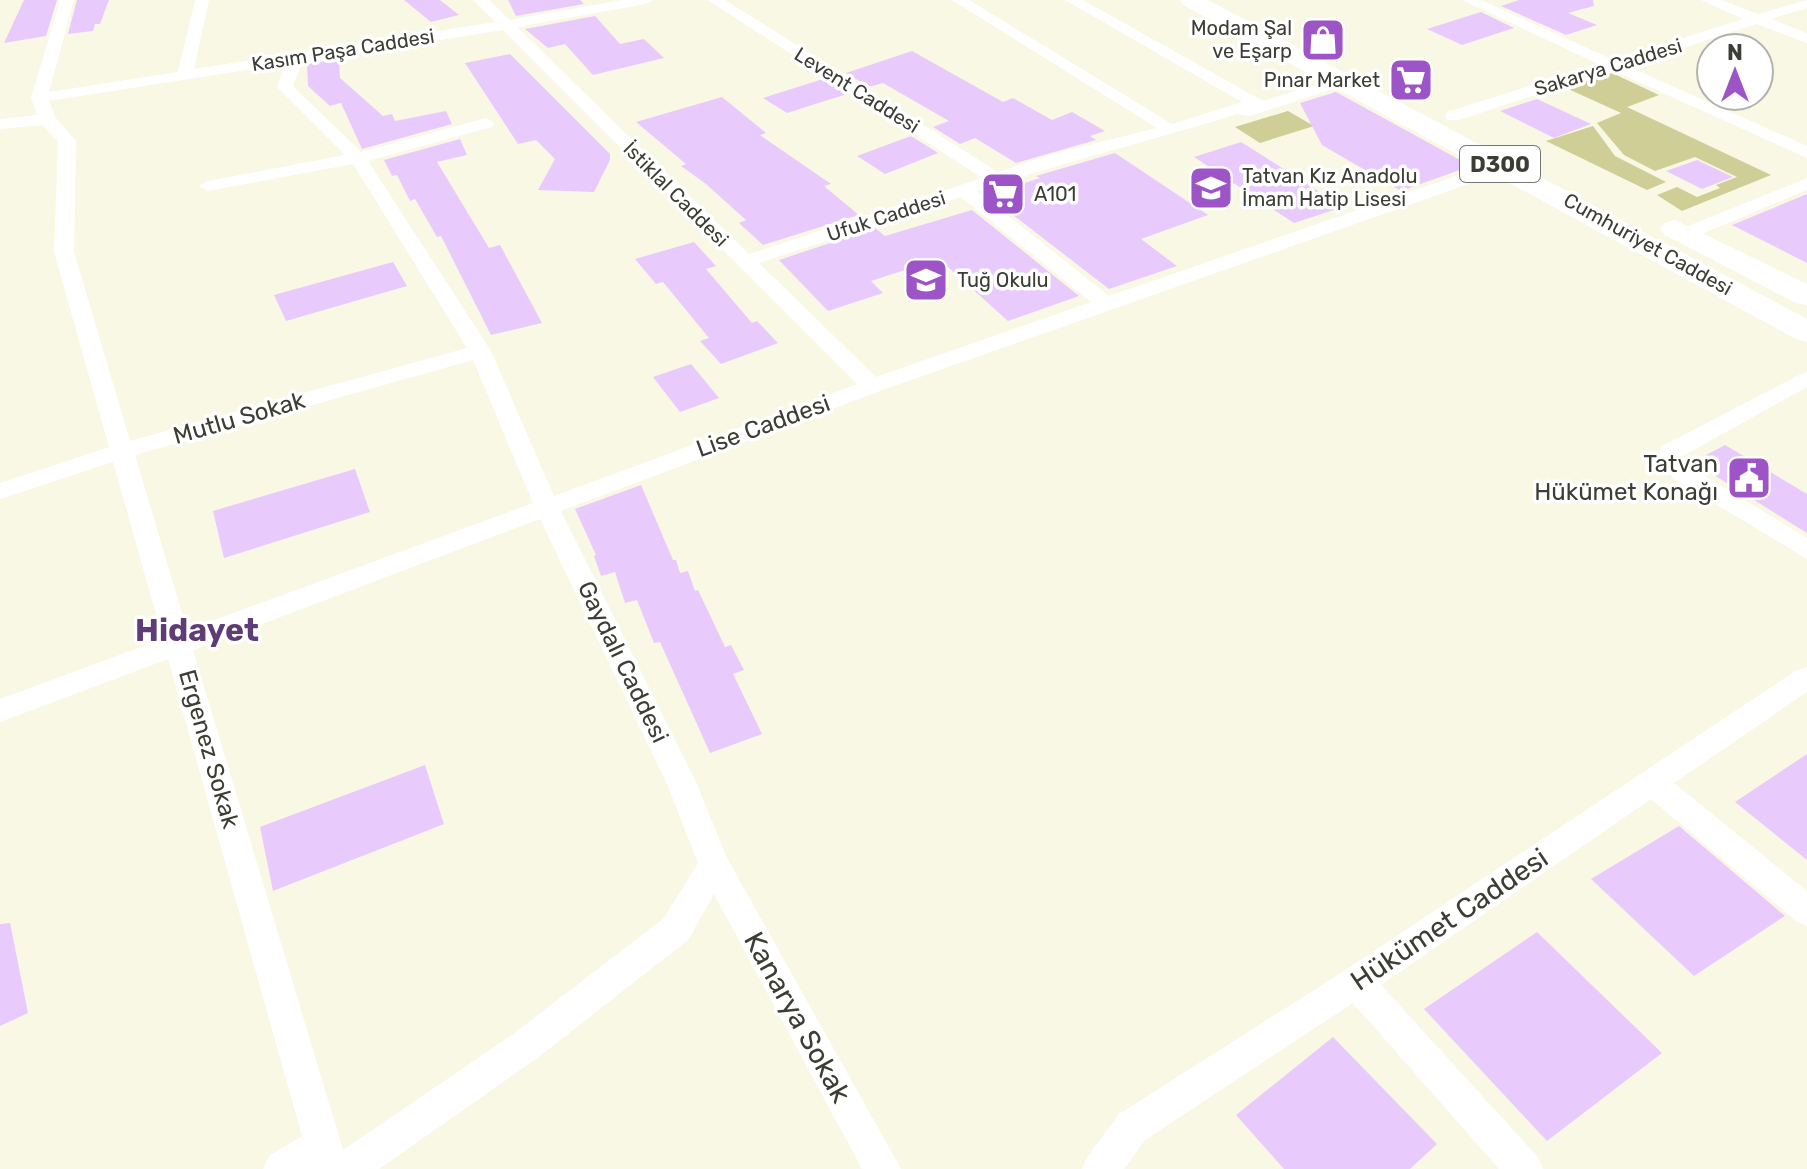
<svg xmlns="http://www.w3.org/2000/svg" width="1807" height="1169" viewBox="0 0 1807 1169" font-family="Rubik,sans-serif">
	<style>
		.green { fill: #cece96 }
		.building { fill: #e8cbfc }
		.lines { fill: none; stroke-linecap: round; stroke-linejoin: round }
		.minor { fill: #fff; fill-rule: evenodd }
		.highway { fill: #fff; fill-rule: evenodd }
		.labels { text-anchor: middle; stroke-width: 7; stroke-linejoin: round; paint-order: stroke }
		.far-poi-label { font-size: 20px; fill: #3c3d35; stroke: #fff; text-anchor: start }
		.far-street-label { font-size: 20px; fill: #3c3d35; stroke: #fff }
		.shield { fill: #fff; stroke: #767772; stroke-width: 2 }
		.shield-label { font-size: 22px; font-weight: bold; fill: #3c3d35 }
		.street-label { font-size: 24px; fill: #3c3d35; stroke: #fff }
		.poi-label { font-size: 24px; fill: #3c3d35; stroke: #fff; text-anchor: end }
		.near-street-label { font-size: 28px; fill: #3c3d35; stroke: #fff }
		.district-label { font-size: 32px; font-weight: bold; fill: #5f3c75; stroke: #fff }
	</style>
	<rect width="100%" height="100%" fill="#f8f8e5"/>
	<g class="green">
		<polygon points="1612,73 1659,95 1627,107 1771,175 1682,211 1657,195 1677,187 1697,197 1720,188 1716,185 1737,177 1695,157 1655,171 1624,155 1597,123 1621,113 1566,88"/>
		<polygon points="1288,111 1314,126 1260,143 1235,127"/>
		<polygon points="1593,126 1615,156 1666,182 1647,190 1546,141"/>
	</g>
	<g class="building">
		<polygon points="24,0 57,0 46,36 4,43"/>
		<polygon points="77,0 109,0 100,24 95,24 93,31 68,34"/>
		<polygon points="404,0 440,0 459,15 431,22"/>
		<polygon points="508,0 580,0 584,4 516,16"/>
		<polygon points="1519,0 1593,0 1594,6 1568,13 1597,25 1566,35 1501,6"/>
		<polygon points="1481,12 1514,28 1462,45 1427,29"/>
		<polygon points="595,16 620,44 644,39 664,58 593,75 565,44 548,48 525,29"/>
		<polygon points="912,51 1003,102 1013,98 1052,120 1072,112 1105,131 1090,136 1096,140 1016,163 975,138 960,144 933,127 949,121 883,83 869,87 846,73"/>
		<polygon points="510,54 610,154 610,160 594,192 538,190 555,159 536,140 518,144 465,63"/>
		<polygon points="339,59 340,78 383,116 392,114 395,121 446,111 452,124 362,149 341,103 330,106 308,86 307,64"/>
		<polygon points="823,79 847,94 787,113 763,98"/>
		<polygon points="1336,92 1471,166 1401,191 1322,145 1300,103"/>
		<polygon points="722,97 766,133 760,135 831,184 824,186 859,215 763,245 739,223 746,220 706,184 681,166 686,164 636,122"/>
		<polygon points="1537,99 1591,124 1554,138 1500,111"/>
		<polygon points="911,136 938,153 885,174 857,156"/>
		<polygon points="460,139 467,155 437,162 489,248 500,245 542,323 491,335 441,236 437,237 415,199 410,201 397,175 392,176 384,160"/>
		<polygon points="1241,142 1246,145 1343,207 1294,223 1194,157"/>
		<polygon points="1115,153 1208,215 1141,239 1177,266 1109,289 987,195 1040,178 1036,176"/>
		<polygon points="1697,160 1733,177 1702,189 1666,171"/>
		<polygon points="1807,194 1807,263 1732,225"/>
		<polygon points="972,210 1079,296 1008,321 939,259 871,281 883,293 828,311 779,260 875,228 885,236"/>
		<polygon points="694,242 716,266 706,269 752,323 757,321 778,343 721,364 700,341 709,338 663,282 656,284 635,259"/>
		<polygon points="393,262 407,286 286,321 274,295"/>
		<polygon points="691,364 719,398 680,412 653,377"/>
		<polygon points="1725,445 1807,494 1807,533 1693,462"/>
		<polygon points="355,469 370,512 224,558 213,511"/>
		<polygon points="641,485 673,560 676,560 680,573 688,571 695,591 698,590 725,647 731,645 744,670 733,674 762,734 710,753 660,642 654,643 637,600 625,603 615,572 601,576 594,556 596,555 575,509"/>
		<polygon points="1807,754 1807,860 1735,802"/>
		<polygon points="425,765 444,824 273,891 260,827"/>
		<polygon points="1679,826 1785,916 1694,976 1591,879"/>
		<polygon points="10,923 28,1013 0,1026 0,924"/>
		<polygon points="1537,932 1662,1053 1547,1141 1424,1009"/>
		<polygon points="1333,1037 1437,1144 1410,1169 1284,1169 1236,1115"/>
	</g>
	<g class="lines">
		<g class="minor">
			<path d="M 60,0 L 74,0 L 49,92 L 178,72 L 195,0 L 209,0 L 194,69 L 495,22 L 474,0 L 489,0 L 510,20 L 621,0 L 653,0 L 646,4 L 517,27 L 749,254 L 982,178 L 708,0 L 725,0 L 998,172 L 1056,153 L 1157,128 L 952,0 L 969,0 L 1172,124 L 1242,102 L 1065,0 L 1083,0 L 1263,101 L 1325,82 L 1337,82 L 1337,88 L 1250,116 L 1237,114 C 1151,141 1061,163 977,191 L 1109,296 L 1525,152 L 1537,152 L 1540,156 L 1537,160 L 880,391 L 561,511 L 697,784 L 727,858 L 901,1169 L 862,1169 L 714,894 L 688,940 L 536,1059 L 379,1169 L 263,1169 L 269,1156 L 302,1136 L 168,659 L 0,722 L 0,699 L 163,639 L 113,462 L 0,499 L 0,483 L 109,447 L 54,252 L 58,142 L 43,125 L 0,129 L 0,119 L 37,115 L 31,98 ZM 503,30 L 857,384 L 554,496 L 491,351 L 368,161 L 492,127 L 494,123 L 486,118 L 361,152 L 293,86 L 302,62 ZM 285,64 L 277,87 L 345,155 L 208,181 L 199,186 L 208,191 L 353,164 L 467,348 L 130,441 L 74,252 L 76,141 L 55,117 L 49,101 ZM 961,197 L 1091,302 L 876,377 L 759,263 ZM 473,360 L 533,503 L 187,630 L 135,455 ZM 540,519 L 667,784 L 698,863 L 664,918 L 512,1035 L 343,1150 L 193,650 Z"/>
			<polygon points="1462,0 1481,0 1614,60 1743,19 1701,0 1721,0 1758,14 1807,0 1807,8 1771,19 1807,33 1807,43 1757,24 1627,66 1807,146 1807,158 1612,70 1459,120 1447,120 1445,116 1447,112 1598,64"/>
			<polygon points="1807,178 1807,190 1692,238 1678,238 1675,234 1678,230"/>
			<polygon points="1807,371 1807,387 1681,457 1690,467 1807,538 1807,559 1674,479 1657,458 1662,446"/>
			<polygon points="1807,667 1807,692 1674,783 1807,891 1807,926 1796,921 1651,799 1381,985 1537,1156 1543,1169 1499,1169 1353,1003 1145,1140 1124,1169 1082,1169 1088,1156 1119,1114 1344,971 1797,670"/>
		</g>
		<g class="highway">
			<polygon points="1180,0 1208,0 1807,319 1807,342 1796,339 1183,5"/>
			<polygon points="1675,220 1807,284 1807,305 1796,303 1665,235 1660,229 1665,223"/>
		</g>
	</g>
	<defs>
		<g id="shop-square" transform="scale(2.3)"><rect x="-9" y="-9" width="18" height="18" rx="4" fill="#9d54c7" stroke="#fff"/><path d="M-5-2.5h2.3a2.7 3.5 0 0 1 5.4 0H5L5.5 6h-11ZM-1.5-2.5h3a1.5 2.3 0 0 0-3 0Z" fill="#fff"/></g>
		<g id="supermarket-square" transform="scale(2.3)"><rect x="-9" y="-9" width="18" height="18" rx="4" fill="#9d54c7" stroke="#fff"/><path d="M-6-5.5h2.5l.6 2H6L4.5 2H-2.5L-4.4-4H-6ZM-1.5 3.2a1.3 1.3 0 1 0 .1 0ZM3 3.2a1.3 1.3 0 1 0 .1 0Z" fill="#fff"/></g>
		<g id="school-square" transform="scale(2.3)"><rect x="-9" y="-9" width="18" height="18" rx="4" fill="#9d54c7" stroke="#fff"/><path d="M0-5L7-2L0 1L-7-2ZM-4 1L0 2.5L4 1V4Q0 6-4 4Z" fill="#fff"/></g>
		<g id="civic-square" transform="scale(2.3)"><rect x="-9" y="-9" width="18" height="18" rx="4" fill="#9d54c7" stroke="#fff"/><path d="M-.6-6.5H3V-4.5H.6V-3L4-1V1h2V6H-6V1h2V-1L-.6-3ZM-1.2 2.5V6h2.4V2.5Z" fill="#fff"/></g>
	</defs>
	<g fill-rule="evenodd">
		<use href="#shop-square" x="1323" y="40"/>
		<use href="#supermarket-square" x="1411" y="80"/>
		<use href="#school-square" x="1211" y="188"/>
		<use href="#supermarket-square" x="1003" y="194"/>
		<use href="#school-square" x="926" y="280"/>
		<use href="#civic-square" x="1749" y="478"/>
	</g>
	<g class="labels">
		<g class="far-poi-label">
			<text x="1292" y="35" text-anchor="end">Modam Şal<tspan x="1292" dy="23">ve Eşarp</tspan></text>
			<text x="1380" y="87" text-anchor="end">Pınar Market</text>
			<text x="1242" y="183">Tatvan Kız Anadolu<tspan x="1242" dy="23">İmam Hatip Lisesi</tspan></text>
			<text x="1034" y="201">A101</text>
			<text x="957" y="287">Tuğ Okulu</text>
		</g>
		<g class="far-street-label">
			<text transform="translate(343 50) rotate(-9)" y="7">Kasım Paşa Caddesi</text>
			<text transform="translate(1608 67) rotate(-17)" y="7">Sakarya Caddesi</text>
			<text transform="translate(857 90) rotate(32)" y="7">Levent Caddesi</text>
			<text transform="translate(676 194) rotate(45)" y="7">İstiklal Caddesi</text>
			<text transform="translate(886 216) rotate(-18)" y="7">Ufuk Caddesi</text>
			<text transform="translate(1648 244) rotate(29)" y="7">Cumhuriyet Caddesi</text>
		</g>
		<rect class="shield" x="1460" y="146" width="80" height="36" rx="6"/>
		<g class="shield-label">
			<text x="1500" y="172">D300</text>
		</g>
		<g class="street-label">
			<text transform="translate(239 418) rotate(-16)" y="8">Mutlu Sokak</text>
			<text transform="translate(763 426) rotate(-20)" y="8">Lise Caddesi</text>
			<text transform="translate(623 662) rotate(64)" y="8">Gaydalı Caddesi</text>
			<text transform="translate(209 749) rotate(74)" y="8">Ergenez Sokak</text>
		</g>
		<g class="poi-label">
			<text x="1718" y="472">Tatvan<tspan x="1718" dy="28">Hükümet Konağı</tspan></text>
		</g>
		<g class="near-street-label">
			<text transform="translate(1449 919) rotate(-34)" y="10">Hükümet Caddesi</text>
			<text transform="translate(798 1017) rotate(61)" y="10">Kanarya Sokak</text>
		</g>
		<g class="district-label">
			<text x="197" y="641">Hidayet</text>
		</g>
	</g>
	<g transform="translate(1735 72)"><circle r="38" fill="#ffffff" stroke="#b1b1ae" stroke-width="2"/>
	<path d="M0-6L14 30L0 20L-14 30Z" fill="#9d54c7"/>
	<text y="-12" font-size="22" font-weight="bold" text-anchor="middle" fill="#3c3d35">N</text>
	</g>
</svg>
